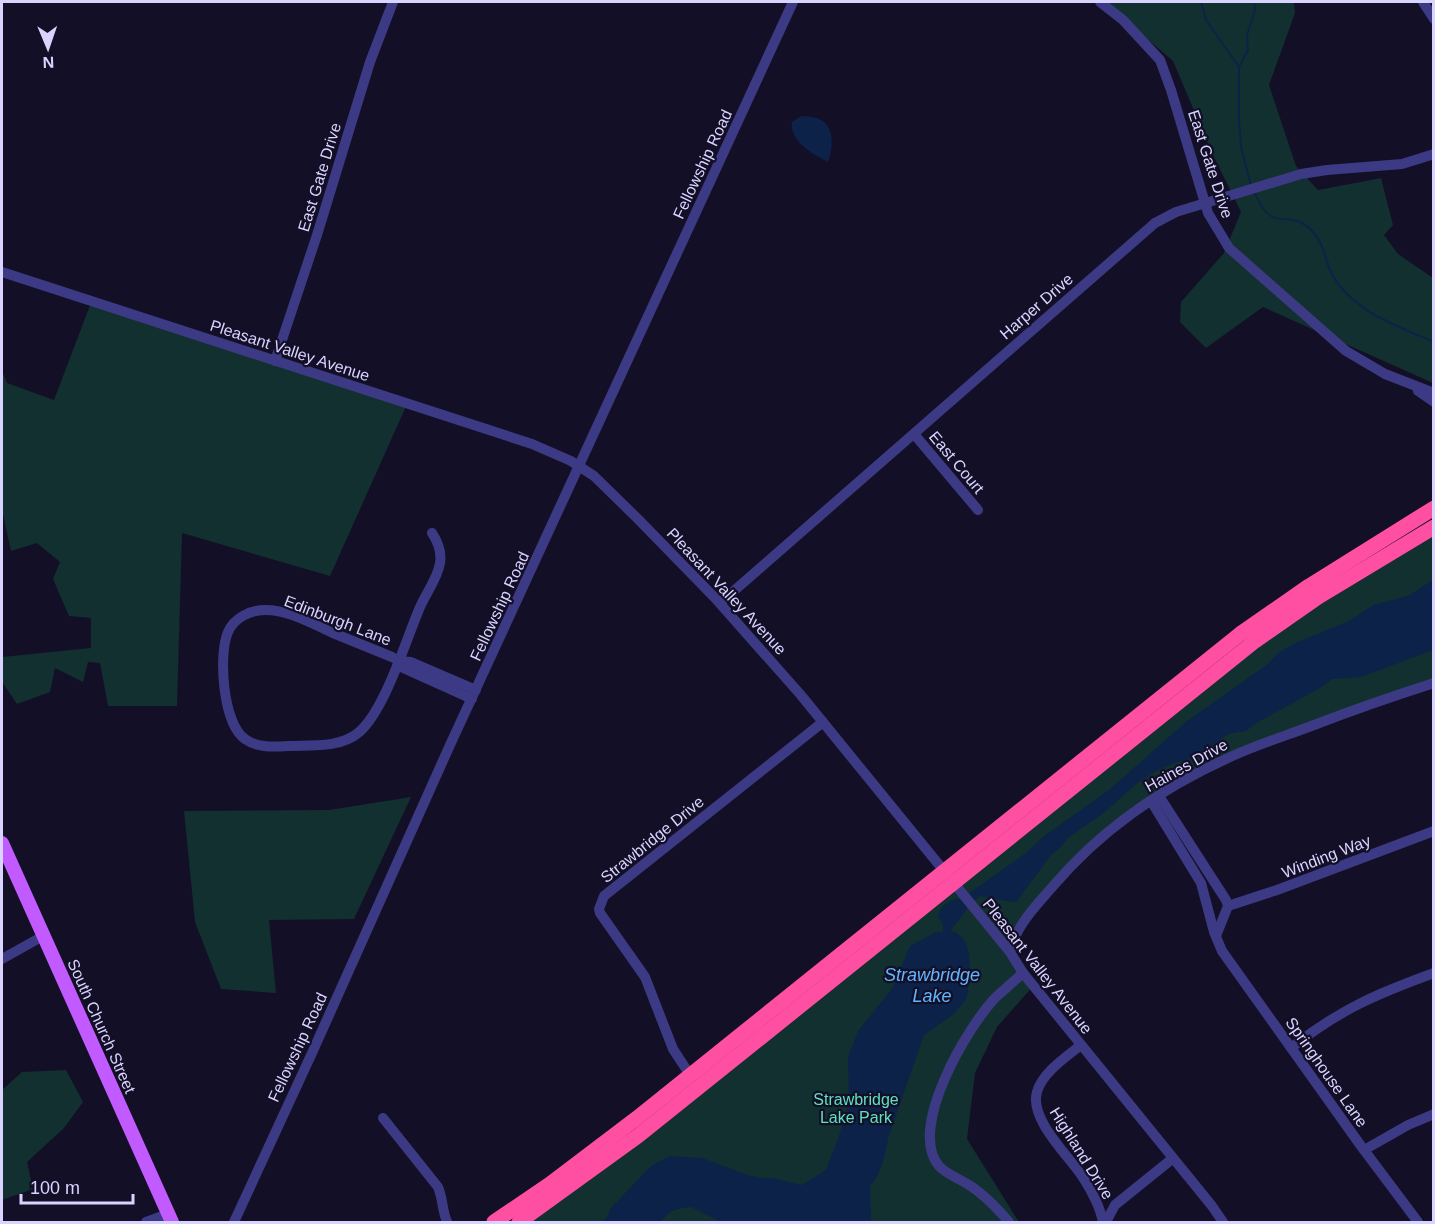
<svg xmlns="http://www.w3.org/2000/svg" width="1435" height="1224" viewBox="0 0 1435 1224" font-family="Arial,sans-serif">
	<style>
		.green { fill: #12302f }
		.water { fill: #0c2248 }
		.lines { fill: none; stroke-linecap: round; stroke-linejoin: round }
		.stream { stroke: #0c2248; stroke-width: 2 }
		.minor { stroke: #3d3a85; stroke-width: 10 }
		.major { stroke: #c25bff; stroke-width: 14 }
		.highway { stroke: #ff4fa3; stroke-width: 15 }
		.labels { text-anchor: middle; stroke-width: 4.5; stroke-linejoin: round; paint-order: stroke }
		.street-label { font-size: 16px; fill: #d9d4ff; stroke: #130f26 }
		.park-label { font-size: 16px; fill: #5fe0c0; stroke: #130f26 }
		.water-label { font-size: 18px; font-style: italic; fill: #62b6ff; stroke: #130f26 }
	</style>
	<rect width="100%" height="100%" fill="#130f26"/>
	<g class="green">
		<polygon points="1104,2 1294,2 1295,13 1269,85 1296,166 1318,190 1381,178 1393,225 1384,235 1398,254 1433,278 1433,383 1263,307 1206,348 1180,322 1181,302 1224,253 1241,212 1213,155 1173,61"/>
		<polygon points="92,300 408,402 330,576 182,533 177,706 108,706 100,663 88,662 83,682 55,668 50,692 17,704 2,682 2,657 91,648 91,618 69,616 53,579 60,562 37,543 11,551 2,510 2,371 7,383 54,400"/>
		<polygon points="1433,527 1433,682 1205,770 1095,842 1018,930 1010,952 1034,985 997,1027 975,1073 967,1139 1019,1222 519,1222 1217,670"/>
		<polygon points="411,797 354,919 269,920 276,993 221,989 195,922 184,811 329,810"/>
		<polygon points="66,1070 83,1102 64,1128 27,1162 33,1189 2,1200 2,1090 22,1072"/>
	</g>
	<g class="water">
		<path d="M 801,116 C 808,116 816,117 821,120 C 835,127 833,151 828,162 C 814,155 789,141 792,122 Z"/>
		<path d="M 1433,580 L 1433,650 L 1361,677 L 1332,679 L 1320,688 L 1258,722 L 1246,731 L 1228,734 L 1197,757 L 1174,763 L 1156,771 L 1135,785 L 1105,812 L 1069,837 L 1061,847 L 1051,855 L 1017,901 L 1010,902 L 980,896 L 967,906 L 966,911 L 950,931 L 955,932 L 964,939 L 969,953 L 970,974 L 967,998 L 954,1014 L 924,1035 L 888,1138 C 886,1153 880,1176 870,1186 L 871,1222 L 721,1222 L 691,1207 L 677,1209 L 669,1213 L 660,1222 L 602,1222 L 608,1216 L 610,1209 L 651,1166 L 670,1156 L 702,1158 L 747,1175 L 762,1178 L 773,1178 L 802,1185 L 826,1170 L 839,1136 L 849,1101 L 848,1057 L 858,1031 L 892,989 L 910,946 L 936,932 L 943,932 L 943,925 L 938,916 C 940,906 951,898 961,899 L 1026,853 L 1043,837 L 1109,790 L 1187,721 L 1268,664 L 1278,653 L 1295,643 L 1349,621 L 1373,605 L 1408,596 Z"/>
	</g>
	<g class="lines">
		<g class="stream">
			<polyline points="1201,2 1206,20 1239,67 1239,122 1241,146 1251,186"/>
			<polyline points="1239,67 1248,50 1247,35 1255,10 1254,2"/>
			<path d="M 1254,191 C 1272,237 1288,207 1310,229 C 1324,242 1324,258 1332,274 C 1352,311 1397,326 1434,342"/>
		</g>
		<g class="minor">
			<polyline points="1100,2 1123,20 1160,60 1171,90 1208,213 1229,248 1346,351 1385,374 1434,393"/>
			<polyline points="1423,2 1434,19"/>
			<polyline points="2,272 532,444 571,461 594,476 638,519 715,598 800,694 1010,952 1023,973 1212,1206 1223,1222"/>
			<polyline points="275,361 317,235 370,62 393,2"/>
			<polyline points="1418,391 1434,402"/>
			<polyline points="914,434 978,510"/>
			<path d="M 432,533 C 438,542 442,551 440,563 C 437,581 424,595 418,612 C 405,643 384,712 358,733 C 340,748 311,745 288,746 C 274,747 257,748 245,739 C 223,724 218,655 228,632 C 234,618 250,610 265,610 C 289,610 311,623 333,633 C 353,641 372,649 392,657 L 399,661 L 401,667 L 472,699"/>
			<polyline points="720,603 1155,223 1176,212 1301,174 1327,170 1402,164 1434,154"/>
			<polyline points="399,661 411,662 476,690"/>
			<polyline points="1159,796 1226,900 1228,906 1216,936"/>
			<polyline points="1151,801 1201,883 1214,932 1222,951 1361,1146 1418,1222"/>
			<polyline points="1228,906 1277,890 1434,831"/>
			<path d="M 1010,952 C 1017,924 1035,907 1054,885 C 1103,828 1168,784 1237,754 C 1262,743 1288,735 1314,725 C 1353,710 1393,696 1434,683"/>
			<polyline points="2,959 43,936"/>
			<path d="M 1081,1045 C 1066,1057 1042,1073 1037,1092 C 1029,1119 1068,1155 1082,1176 C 1091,1190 1100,1206 1103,1222"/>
			<path d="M 1291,1048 C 1339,1010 1376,994 1434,973"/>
			<polyline points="690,1075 673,1049 645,977 600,913 599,909 604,896 823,722"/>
			<path d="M 383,1118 L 438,1187 C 443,1199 442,1210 447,1222"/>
			<polyline points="1364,1150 1408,1125 1434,1114"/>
			<polyline points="146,1222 168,1214"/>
			<polyline points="234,1222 312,1053 450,745 793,2"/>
			<path d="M 1009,1222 C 997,1208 985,1195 969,1185 C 960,1179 946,1174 939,1166 C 907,1128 968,1026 996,997 C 1005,989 1014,981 1023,973"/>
			<polyline points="1106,1222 1115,1205 1172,1159"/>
		</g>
		<polyline class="major" points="2,843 172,1222"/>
		<g class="highway">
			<polyline points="494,1222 550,1184 637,1118 1240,634 1309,586 1434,508"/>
			<polyline points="519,1222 638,1136 1255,641 1318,597 1434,527"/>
		</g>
	</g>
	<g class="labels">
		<g class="street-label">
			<text transform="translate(702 164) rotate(-65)" y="6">Fellowship Road</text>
			<text transform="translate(1211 164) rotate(72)" y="6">East Gate Drive</text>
			<text transform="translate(319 177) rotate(-73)" y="6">East Gate Drive</text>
			<text transform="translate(1036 306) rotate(-41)" y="6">Harper Drive</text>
			<text transform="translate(290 350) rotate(18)" y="6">Pleasant Valley Avenue</text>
			<text transform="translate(957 462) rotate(50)" y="6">East Court</text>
			<text transform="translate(727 591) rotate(47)" y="6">Pleasant Valley Avenue</text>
			<text transform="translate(499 606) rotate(-65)" y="6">Fellowship Road</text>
			<text transform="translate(338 620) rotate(21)" y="6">Edinburgh Lane</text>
			<text transform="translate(1186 765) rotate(-29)" y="6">Haines Drive</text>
			<text transform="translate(652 839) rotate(-39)" y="6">Strawbridge Drive</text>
			<text transform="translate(1326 856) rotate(-21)" y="6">Winding Way</text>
			<text transform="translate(1038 966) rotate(52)" y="6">Pleasant Valley Avenue</text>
			<text transform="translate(102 1026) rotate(66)" y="6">South Church Street</text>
			<text transform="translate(297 1047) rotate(-65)" y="6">Fellowship Road</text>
			<text transform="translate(1327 1072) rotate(55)" y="6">Springhouse Lane</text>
			<text transform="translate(1082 1153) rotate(58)" y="6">Highland Drive</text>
		</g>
		<g class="park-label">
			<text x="856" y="1105">Strawbridge<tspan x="856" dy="18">Lake Park</tspan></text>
		</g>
		<g class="water-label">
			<text x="932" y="981">Strawbridge<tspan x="932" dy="21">Lake</tspan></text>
		</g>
	</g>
	<rect width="1435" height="1224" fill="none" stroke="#d9d4ff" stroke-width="6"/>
	<g transform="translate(48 48) rotate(178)" stroke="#130f26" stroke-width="4.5" paint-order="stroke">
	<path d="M0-4.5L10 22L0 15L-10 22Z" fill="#d9d4ff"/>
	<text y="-9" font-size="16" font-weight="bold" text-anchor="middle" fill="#d9d4ff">N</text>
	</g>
	<path d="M21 1194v9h112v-9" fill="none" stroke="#d9d4ff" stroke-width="3"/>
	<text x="30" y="1194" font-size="18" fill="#d9d4ff" stroke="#130f26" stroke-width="4.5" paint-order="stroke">100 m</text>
</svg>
